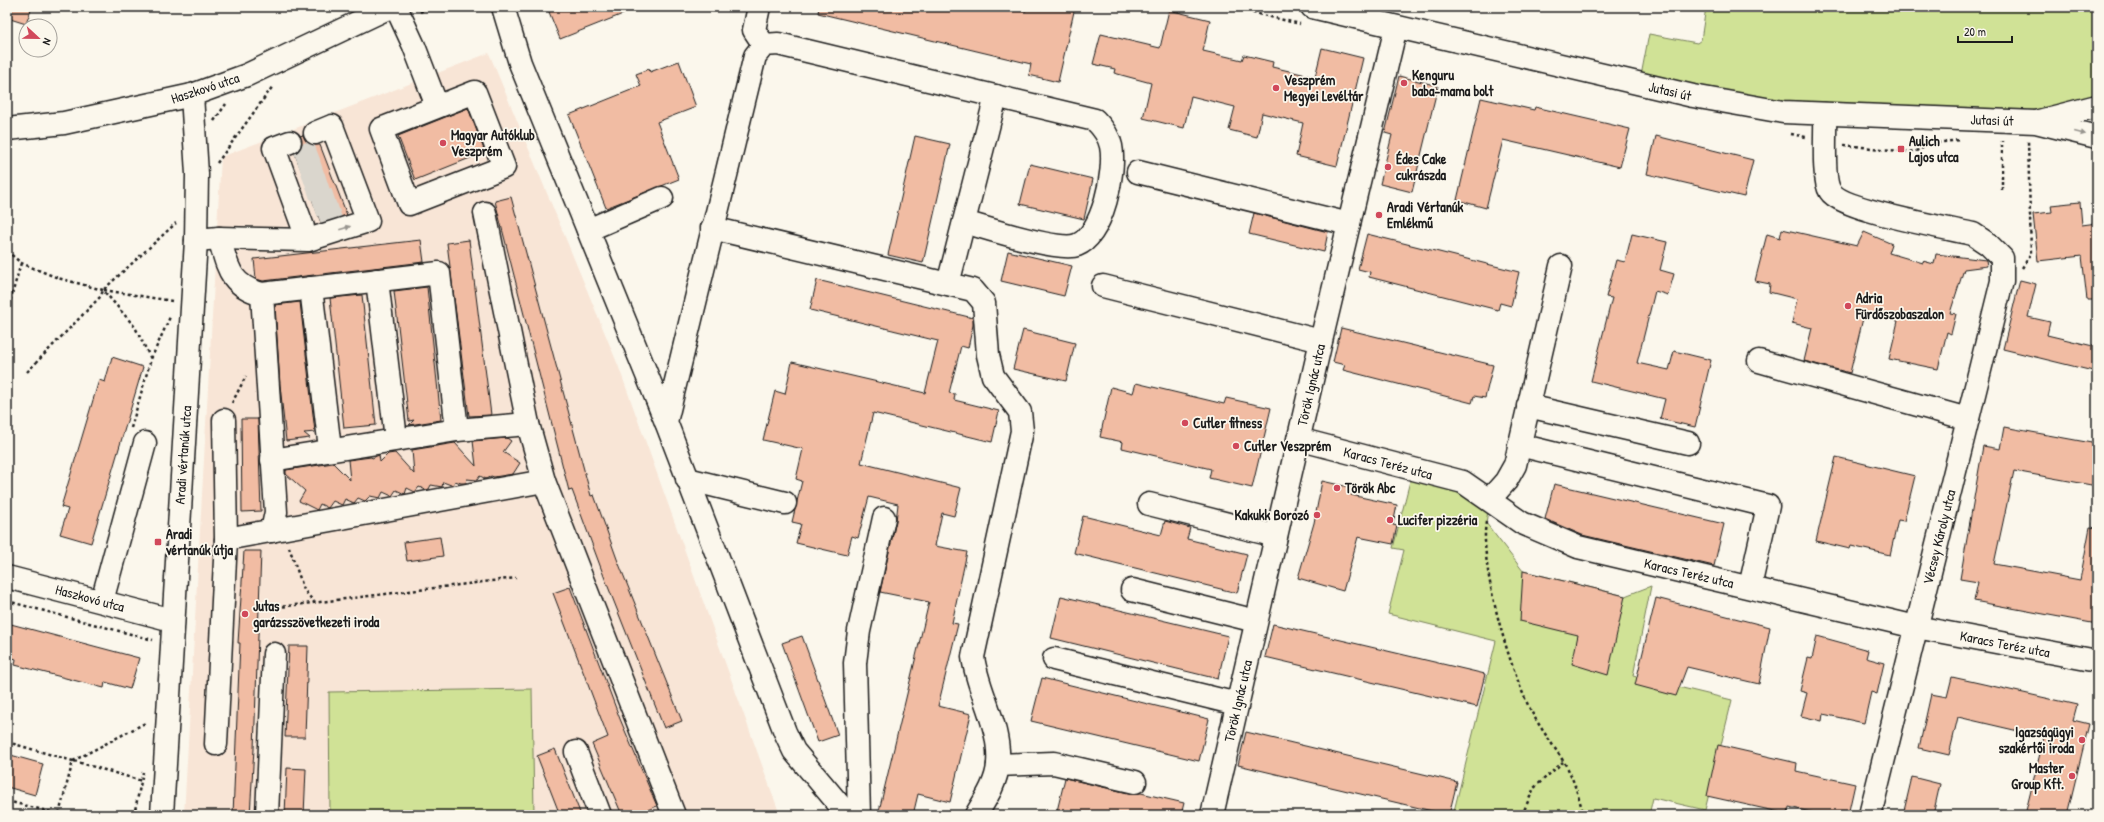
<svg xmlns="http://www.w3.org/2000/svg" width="2104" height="822" viewBox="0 0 2104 822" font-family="'Patrick Hand',sans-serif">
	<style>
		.built { fill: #f8e5d6 }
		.green { fill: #d0e296; stroke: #767f59 }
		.building { fill: #f1bca3; stroke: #1c1c1c }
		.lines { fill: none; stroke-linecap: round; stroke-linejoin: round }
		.minor-tunnel { stroke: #dad6cd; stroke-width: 22; stroke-dasharray: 22 11; stroke-linecap: butt }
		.minor-casing { stroke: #1c1c1c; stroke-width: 25 }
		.path { stroke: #1c1c1c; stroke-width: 2.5; stroke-dasharray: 3 3; stroke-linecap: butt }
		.minor { stroke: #fbf7ec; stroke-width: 22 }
		.oneway { fill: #97948e }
		.poi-dot { fill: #d1495b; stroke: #fbf7ec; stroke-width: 1.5 }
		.labels { text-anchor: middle; stroke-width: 3.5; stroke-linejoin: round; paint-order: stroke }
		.poi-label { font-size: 14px; font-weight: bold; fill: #1c1c1c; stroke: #fbf7ec; text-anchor: start }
		.street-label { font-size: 14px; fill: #1c1c1c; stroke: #fbf7ec }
	</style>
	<rect width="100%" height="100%" fill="#fbf7ec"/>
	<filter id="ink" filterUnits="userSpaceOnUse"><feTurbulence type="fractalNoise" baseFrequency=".025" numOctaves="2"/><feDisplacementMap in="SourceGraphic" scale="8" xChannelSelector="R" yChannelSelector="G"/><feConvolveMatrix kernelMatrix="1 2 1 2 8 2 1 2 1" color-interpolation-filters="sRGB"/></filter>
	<g filter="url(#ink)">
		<polygon class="built" points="489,53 618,365 780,815 184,815 221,157"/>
		<g class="green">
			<polygon points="1706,7 2097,7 2097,104 2017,123 1931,121 1639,86 1649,34 1697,43 1701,40"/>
			<polygon points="1413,469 1490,499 1486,523 1523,571 1625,596 1651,586 1633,676 1732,700 1705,810 1653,798 1649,815 1453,815 1496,641 1388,614 1404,550 1393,548"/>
			<polygon points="532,689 534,815 330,815 329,692"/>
		</g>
		<g class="building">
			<polygon points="7,7 32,7 26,24 7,18"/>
			<polygon points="547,7 638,7 638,8 560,39"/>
			<polygon points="819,7 1008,7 1026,11 1027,7 1075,7 1058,82 1029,75 1031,64 818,13"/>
			<polygon points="1169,10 1210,20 1203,51 1242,60 1244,55 1273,62 1272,67 1315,77 1322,48 1363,58 1337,166 1296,156 1303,123 1262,113 1257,137 1229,130 1235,107 1191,96 1184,128 1143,118 1151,83 1114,73 1115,69 1093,64 1101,34 1160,48"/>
			<polygon points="679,61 696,107 657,122 679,179 606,208 569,115 641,86 636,74 649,69 650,72"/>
			<polygon points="1399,76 1438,86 1412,192 1380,184 1392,135 1385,133"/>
			<polygon points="1481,98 1534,110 1535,107 1630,129 1620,167 1503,140 1486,208 1457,200"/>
			<polygon points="468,108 485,152 415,180 398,136"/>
			<polygon points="303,135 308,143 314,145 320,145 347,215 321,223 295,154 299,150 302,144 300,136"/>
			<polygon points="915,136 950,144 923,263 888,255"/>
			<polygon points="1656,136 1753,160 1744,197 1647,174"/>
			<polygon points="1030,164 1093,179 1084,219 1020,204"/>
			<polygon points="511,197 591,496 594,495 617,559 682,721 664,728 605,579 572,490 569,491 495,201"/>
			<polygon points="2080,202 2082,225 2097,223 2097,300 2087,300 2082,256 2038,261 2033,214 2052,212 2051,205"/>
			<polygon points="1254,213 1328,232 1324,252 1249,234"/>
			<polygon points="1782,229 1857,246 1864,232 1892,244 1889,253 1923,263 1923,261 1934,264 1936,254 1986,260 1987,266 1964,269 1950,313 1956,314 1951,334 1947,332 1938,369 1889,359 1898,321 1864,314 1850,373 1804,361 1812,328 1792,323 1797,299 1769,292 1770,284 1755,281 1767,234 1780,238"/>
			<polygon points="1367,234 1519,272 1511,306 1500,303 1498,310 1369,277 1370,272 1358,269"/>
			<polygon points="1632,234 1667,242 1660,270 1674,274 1668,295 1655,291 1637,363 1669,370 1674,351 1711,360 1695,427 1660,419 1665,399 1591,381 1612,298 1606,297 1616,260 1625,262"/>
			<polygon points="421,240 424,262 263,281 256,279 254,259"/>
			<polygon points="469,240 491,415 469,416 447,243"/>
			<polygon points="1008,251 1072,266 1064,296 1001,281"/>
			<polygon points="817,280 973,318 973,325 968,348 961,346 949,393 955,394 954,400 999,411 992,442 873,413 861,463 961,488 954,516 942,513 935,546 967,552 952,623 958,624 938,706 971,714 950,802 918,794 913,815 878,815 929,602 880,592 896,521 898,504 869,497 858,538 852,536 847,555 796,543 801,524 792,522 802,481 796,479 803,449 763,440 775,391 785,394 792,362 925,393 938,341 810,310"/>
			<polygon points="2020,280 2036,284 2028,317 2050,322 2047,335 2097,347 2097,372 2003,349"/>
			<polygon points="427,287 441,420 409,425 414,420 409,421 394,291"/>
			<polygon points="362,295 376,425 344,428 330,298"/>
			<polygon points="300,302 315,432 304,433 310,438 286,441 280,385 275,305"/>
			<polygon points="1341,328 1493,365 1485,398 1474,396 1472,403 1343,370 1345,365 1333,362"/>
			<polygon points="1023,330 1075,343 1066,381 1013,369"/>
			<polygon points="112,357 143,367 91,543 60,534 68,509 61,507 99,380 105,382"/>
			<polygon points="1136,383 1224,404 1226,398 1271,408 1252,488 1209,478 1211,469 1122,448 1123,442 1100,437 1111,387 1133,393"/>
			<polygon points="241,419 258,419 261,511 242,512"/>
			<polygon points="2004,427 2097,444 2097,486 2014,471 1994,564 2080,580 2090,527 2097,528 2097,624 1974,601 1978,582 1960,579 1983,446 2000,449"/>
			<polygon points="507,438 511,441 503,452 520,463 513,474 494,477 491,476 486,479 480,476 477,480 467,479 466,483 461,483 455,481 453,485 451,485 443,482 442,487 431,485 429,489 426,490 419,487 415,492 407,488 405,494 396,490 392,496 383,492 380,498 370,496 365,501 358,498 354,503 345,499 342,505 333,501 328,508 320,504 317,510 299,501 305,491 286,474 286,470 333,463 350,480 348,460 371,457 372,458 379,455 380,462 388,454 395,453 414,474 412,450 455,443 476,466 473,441"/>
			<polygon points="1836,457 1915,476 1904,521 1898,520 1890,555 1851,546 1850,549 1816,541"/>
			<polygon points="1322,481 1353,488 1351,495 1397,505 1393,525 1397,526 1393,544 1358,537 1343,591 1298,578 1314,523"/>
			<polygon points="1554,484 1724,524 1714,566 1582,535 1545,519"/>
			<polygon points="1083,516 1161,535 1165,521 1190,528 1187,539 1247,554 1237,593 1074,553"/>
			<polygon points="440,537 443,556 407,561 404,542"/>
			<polygon points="244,551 261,551 254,749 250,815 233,815 240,643 238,643"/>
			<polygon points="1523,571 1625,596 1608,675 1572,664 1578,635 1520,621"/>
			<polygon points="570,587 620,719 657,806 636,815 622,815 592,744 608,737 553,593"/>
			<polygon points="1061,596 1228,636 1218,679 1051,638"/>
			<polygon points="1656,598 1770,627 1759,684 1687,667 1676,696 1635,685"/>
			<polygon points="7,623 139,658 130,689 105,682 104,688 15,665 16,659 7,656"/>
			<polygon points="1273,624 1485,674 1477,707 1265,657"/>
			<polygon points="802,636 838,735 818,742 782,643"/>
			<polygon points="1817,636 1868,650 1866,658 1884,663 1877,694 1871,692 1864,723 1823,714 1822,721 1801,716 1807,693 1800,691 1808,658 1812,659"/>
			<polygon points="289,646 308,646 305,737 285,737"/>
			<polygon points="1952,677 2077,705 2073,720 2089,724 2067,815 2025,815 2044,737 1958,717 1949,755 1919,748 1931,694 1947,697"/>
			<polygon points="1042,678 1209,719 1199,761 1031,721"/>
			<polygon points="1246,732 1457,782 1449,815 1238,765"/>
			<polygon points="1718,745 1797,763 1796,771 1855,784 1848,815 1824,815 1789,807 1788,814 1707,796"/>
			<polygon points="555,749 581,815 560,815 537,756"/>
			<polygon points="7,754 43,764 35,795 7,787"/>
			<polygon points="287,768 306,769 304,815 285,815"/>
			<polygon points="1912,777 1940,784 1933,815 1903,815"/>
			<polygon points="1065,778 1132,794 1141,793 1184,803 1181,815 1073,815 1057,811"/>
		</g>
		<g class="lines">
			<g class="minor-tunnel">
				<polyline points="296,158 322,148"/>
				<polyline points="301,173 328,164"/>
				<polyline points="307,190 334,181"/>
				<polyline points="314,206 341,197"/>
				<polyline points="320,221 346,212"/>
			</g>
			<g class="minor-casing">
				<g id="minor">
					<polyline points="396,7 414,46 437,106"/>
					<polyline points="503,7 520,63 666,422"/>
					<polyline points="759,7 754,30 764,45"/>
					<polyline points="1312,7 1693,96 1783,112 2036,122 2097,137"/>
					<polygon points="475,92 504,167 409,204 381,129"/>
					<path d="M 1825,114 C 1826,130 1822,179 1830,191 C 1841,210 1947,228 1973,234 L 1988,244 L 2002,258 L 2002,281 L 1870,815"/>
					<polyline points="2039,121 2097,106"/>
					<polyline points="7,129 64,123 192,95 247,75 390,7"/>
					<polyline points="290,142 274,148 303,227"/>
					<polyline points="1138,172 1349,224"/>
					<polyline points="485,213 528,424 544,481 674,815"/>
					<path d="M 712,228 L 973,290 L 984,303 L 988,355 L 993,376 L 1020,412 L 1022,431 L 973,657 C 978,693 1001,726 998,764 C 997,782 985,800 976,815"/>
					<polyline points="588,230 662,198"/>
					<path d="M 219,238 C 228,267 229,285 262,294"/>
					<polyline points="196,240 219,238 308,240 368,221 332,126 315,133"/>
					<polyline points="377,280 396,439"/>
					<polyline points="948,284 996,96"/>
					<polyline points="1103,286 1321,341"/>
					<polyline points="311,288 330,449"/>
					<polyline points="1759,361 1968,419"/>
					<polyline points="1528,406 1688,443"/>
					<polyline points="224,420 226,539"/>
					<polyline points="1298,439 1463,482 1522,523 1578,547 1916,627 2097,661"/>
					<polyline points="1519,445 1768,506 1750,587"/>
					<polyline points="272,460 457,430 528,424"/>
					<polyline points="687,479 785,503"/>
					<polyline points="1490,499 1506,481 1515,465 1561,266"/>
					<polyline points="1149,504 1276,536"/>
					<polyline points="272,531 276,512 262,294 439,273 457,430"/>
					<polyline points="7,577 172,620"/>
					<polyline points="1132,590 1256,621"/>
					<polyline points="102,601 145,443"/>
					<polyline points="1054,659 1237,704"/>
					<polyline points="216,744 226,539 544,481"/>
					<polyline points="576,752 600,815"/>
					<polyline points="998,765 1054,763 1135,782"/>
					<polyline points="162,815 196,240 197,174 192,95"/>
					<polyline points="267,815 274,654"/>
					<path d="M 848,815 L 794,751 L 785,732 L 666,422 L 755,56 L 764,45 L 778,44 L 1095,120 C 1102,127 1109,136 1111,146 C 1116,170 1103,235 1077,245 C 1059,252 986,228 964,222"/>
					<polyline points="859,815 855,663 859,631 884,518"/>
					<polyline points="1212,815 1321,341 1396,27"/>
				</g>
			</g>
			<g class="path">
				<polyline points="1229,7 1300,24"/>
				<polyline points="420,12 429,7"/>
				<polyline points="214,121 226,104"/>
				<polyline points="1791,134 1806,137"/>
				<polyline points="1844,145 1909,152 1920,150 1927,144 1960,140"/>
				<polyline points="217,163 273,86"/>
				<polyline points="2002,190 2002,141"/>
				<polyline points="7,251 21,263 58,278 103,290 135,327 151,359"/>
				<polyline points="2022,268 2031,254 2028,141"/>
				<polyline points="104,290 172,301"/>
				<polyline points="7,312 21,263"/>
				<polyline points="27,372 101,296 103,290 176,223"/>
				<polyline points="232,403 246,376"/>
				<polyline points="131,428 151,359 170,317"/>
				<path d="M 1486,522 C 1479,566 1509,666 1529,707 C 1540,729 1556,748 1568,769 C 1575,783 1579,800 1584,815"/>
				<polyline points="289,547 304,590 314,602"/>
				<polyline points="7,601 153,640"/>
				<polyline points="271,608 516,578"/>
				<polyline points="7,742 73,761 59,814 7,801"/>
				<polyline points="73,761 147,722"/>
				<polyline points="74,761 142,781"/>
				<polyline points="134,815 143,772"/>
				<polyline points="1522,815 1534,788 1563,762"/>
			</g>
			<use href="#minor" class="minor"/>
		</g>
		<defs><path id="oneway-solid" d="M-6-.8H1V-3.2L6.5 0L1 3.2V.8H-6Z"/></defs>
		<g class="oneway">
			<use href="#oneway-solid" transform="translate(2080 133) rotate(14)"/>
			<use href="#oneway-solid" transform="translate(345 228) rotate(-18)"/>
		</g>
	</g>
	<g class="poi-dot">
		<circle cx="1404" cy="83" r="4"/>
		<circle cx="1276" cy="88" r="4"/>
		<circle cx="443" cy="143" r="4"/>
		<rect x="1897" y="145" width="8" height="8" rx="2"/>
		<circle cx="1388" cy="167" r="4"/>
		<circle cx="1379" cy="215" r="4"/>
		<circle cx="1848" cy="306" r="4"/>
		<circle cx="1185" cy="423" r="4"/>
		<circle cx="1236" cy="446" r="4"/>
		<circle cx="1337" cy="488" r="4"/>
		<circle cx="1317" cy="515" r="4"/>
		<circle cx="1390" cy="520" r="4"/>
		<rect x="154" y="538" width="8" height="8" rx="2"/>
		<circle cx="245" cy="614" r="4"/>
		<circle cx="2082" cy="740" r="4"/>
		<circle cx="2072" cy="776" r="4"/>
	</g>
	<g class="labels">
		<g class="poi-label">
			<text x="1412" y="80">Kenguru<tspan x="1412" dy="16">baba-mama bolt</tspan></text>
			<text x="1284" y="85">Veszprém<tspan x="1284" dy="16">Megyei Levéltár</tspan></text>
			<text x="451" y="140">Magyar Autóklub<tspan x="451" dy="16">Veszprém</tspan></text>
			<text x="1909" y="146">Aulich<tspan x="1909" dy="16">Lajos utca</tspan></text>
			<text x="1396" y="164">Édes Cake<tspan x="1396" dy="16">cukrászda</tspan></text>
			<text x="1387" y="212">Aradi Vértanúk<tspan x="1387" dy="16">Emlékmű</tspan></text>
			<text x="1856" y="303">Adria<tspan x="1856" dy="16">Fürdőszobaszalon</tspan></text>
			<text x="1193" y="428">Cutler fitness</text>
			<text x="1244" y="451">Cutler Veszprém</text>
			<text x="1345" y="493">Török Abc</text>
			<text x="1309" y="520" text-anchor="end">Kakukk Borozó</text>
			<text x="1398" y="525">Lucifer pizzéria</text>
			<text x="166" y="539">Aradi<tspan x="166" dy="16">vértanúk útja</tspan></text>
			<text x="253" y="611">Jutas<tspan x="253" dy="16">garázsszövetkezeti iroda</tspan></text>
			<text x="2074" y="737" text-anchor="end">Igazságügyi<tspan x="2074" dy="16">szakértői iroda</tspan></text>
			<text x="2064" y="773" text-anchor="end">Master<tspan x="2064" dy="16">Group Kft.</tspan></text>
		</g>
		<g class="street-label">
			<text transform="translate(205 88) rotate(-18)" y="5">Haszkovó utca</text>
			<text transform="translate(1670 91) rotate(13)" y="5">Jutasi út</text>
			<text transform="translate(1992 120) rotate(2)" y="5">Jutasi út</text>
			<text transform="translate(1311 385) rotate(-77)" y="5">Török Ignác utca</text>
			<text transform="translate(183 455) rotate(-86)" y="5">Aradi vértanúk utca</text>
			<text transform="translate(1388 463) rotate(15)" y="5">Karacs Teréz utca</text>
			<text transform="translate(1939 537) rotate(-76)" y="5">Vécsey Károly utca</text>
			<text transform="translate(1689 573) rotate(13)" y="5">Karacs Teréz utca</text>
			<text transform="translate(90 598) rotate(15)" y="5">Haszkovó utca</text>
			<text transform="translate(2005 644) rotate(11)" y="5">Karacs Teréz utca</text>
			<text transform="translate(1238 701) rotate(-77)" y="5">Török Ignác utca</text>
		</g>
	</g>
	<rect width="2104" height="822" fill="none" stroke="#fbf7ec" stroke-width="24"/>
	<rect x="12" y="12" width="2080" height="798" fill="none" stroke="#1c1c1c" stroke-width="1.5" filter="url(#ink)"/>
	<g transform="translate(38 38) rotate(112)"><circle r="19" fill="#fbf7ec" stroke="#a29f99"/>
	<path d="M0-3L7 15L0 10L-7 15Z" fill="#d1495b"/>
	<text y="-6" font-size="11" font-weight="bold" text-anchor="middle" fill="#1c1c1c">N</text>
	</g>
	<path d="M1958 36v6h54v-6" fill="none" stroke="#1c1c1c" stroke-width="2"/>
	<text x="1964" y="36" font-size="12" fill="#1c1c1c" stroke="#fbf7ec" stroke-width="3" paint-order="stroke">20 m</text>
</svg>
